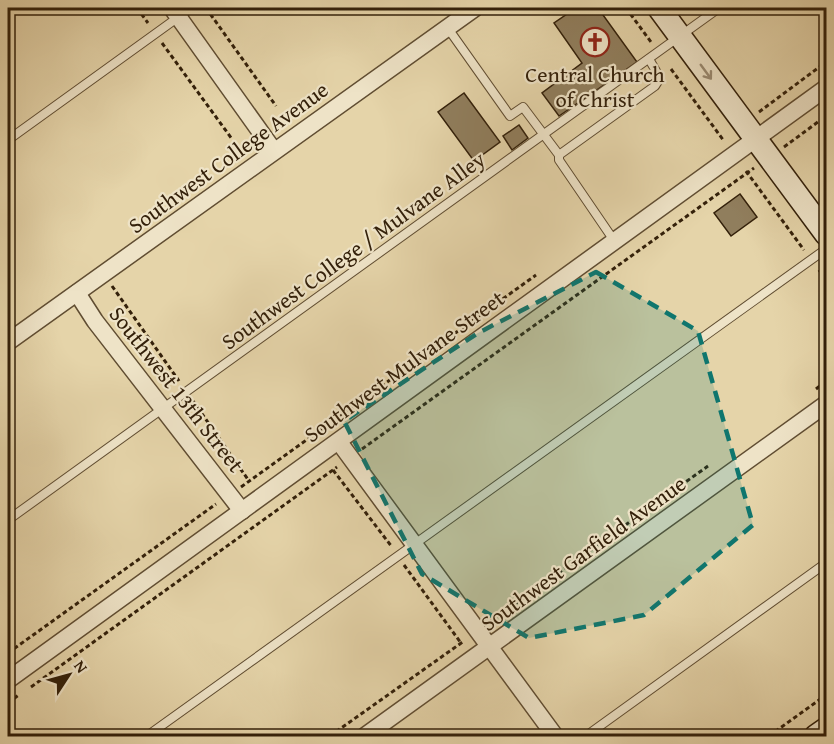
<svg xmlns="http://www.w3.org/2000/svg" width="834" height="744" viewBox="0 0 834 744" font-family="'Gentium Book Plus',serif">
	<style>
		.building { fill: #907e5d; stroke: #33200a; stroke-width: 1.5 }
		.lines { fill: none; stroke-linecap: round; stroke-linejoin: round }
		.lane-casing { stroke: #604d32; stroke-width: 10 }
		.street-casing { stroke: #604d32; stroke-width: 19 }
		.secondary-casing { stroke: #33200a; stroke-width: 25 }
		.path { stroke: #33200a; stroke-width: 3; stroke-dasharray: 4.5 3; stroke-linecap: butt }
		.lane { stroke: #eee3c7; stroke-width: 8 }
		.street { stroke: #eee3c7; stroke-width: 16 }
		.secondary { stroke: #eee3c7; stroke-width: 22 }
		.oneway { stroke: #9a8b72 }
		.marked { fill: #0f766e; fill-opacity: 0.2; stroke: #0f766e; stroke-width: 4.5; stroke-dasharray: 12 8; stroke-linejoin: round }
		.labels { text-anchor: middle; stroke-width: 4.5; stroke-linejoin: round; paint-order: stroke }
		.poi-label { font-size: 22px; fill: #33200a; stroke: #eee3c7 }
		.street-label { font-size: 22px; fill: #33200a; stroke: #eee3c7 }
	</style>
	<rect width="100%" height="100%" fill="#e5d4a9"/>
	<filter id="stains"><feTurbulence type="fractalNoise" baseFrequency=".00333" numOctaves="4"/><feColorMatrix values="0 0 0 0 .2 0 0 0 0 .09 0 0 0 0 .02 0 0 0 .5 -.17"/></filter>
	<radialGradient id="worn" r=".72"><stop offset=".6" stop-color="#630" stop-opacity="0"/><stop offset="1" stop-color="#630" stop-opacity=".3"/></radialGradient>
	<g class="building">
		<polygon points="576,8 598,8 637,62 559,116 542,93 582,63 554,23"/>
		<polygon points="464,93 500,142 474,161 438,112"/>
		<polygon points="519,125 528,138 512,150 503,136"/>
		<polygon points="740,194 757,217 731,236 714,213"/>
	</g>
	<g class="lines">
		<g class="lane-casing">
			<g id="lane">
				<polyline points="447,27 510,116 523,107 559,155"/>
				<polyline points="8,140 191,8"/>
				<polyline points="615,242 559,160 559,155 655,86 660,78 649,59"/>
				<polyline points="8,520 719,8"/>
				<polyline points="147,736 826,249"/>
				<polyline points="586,736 826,563"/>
			</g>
		</g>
		<g class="street-casing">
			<g id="street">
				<polyline points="172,8 274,151"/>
				<polyline points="77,293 95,321 242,511"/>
				<polyline points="8,342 475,8"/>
				<polyline points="339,442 555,736"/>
				<polyline points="8,680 826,88"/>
				<polyline points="365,736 826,404"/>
			</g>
		</g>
		<g class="secondary-casing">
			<g id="secondary">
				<polyline points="659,8 826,234"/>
				<polyline points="816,736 826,729"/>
			</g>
		</g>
		<g class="path">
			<polyline points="137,8 148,23"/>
			<polyline points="206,8 276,106"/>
			<polyline points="626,8 651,42"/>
			<polyline points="162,43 232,139"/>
			<polyline points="671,69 724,141"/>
			<polyline points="759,112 826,62"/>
			<polyline points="784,147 826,116"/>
			<polyline points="746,171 804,250"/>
			<polyline points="819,270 826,280"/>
			<polyline points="112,286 179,381"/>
			<polyline points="816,389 826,381"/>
			<polyline points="193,401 249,481"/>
			<polyline points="362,449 754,168"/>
			<polyline points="333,470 392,547"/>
			<polyline points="241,487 536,275"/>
			<polyline points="404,565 461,643"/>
			<polyline points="491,621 708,466"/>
			<polyline points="8,653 216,504"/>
			<polyline points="31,687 337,467"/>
			<polyline points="8,703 20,694"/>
			<polyline points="330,736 464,641"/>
			<polyline points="769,736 826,695"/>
		</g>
		<use href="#lane" class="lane"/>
		<use href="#street" class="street"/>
		<use href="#secondary" class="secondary"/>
	</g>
	<defs><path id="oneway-shaft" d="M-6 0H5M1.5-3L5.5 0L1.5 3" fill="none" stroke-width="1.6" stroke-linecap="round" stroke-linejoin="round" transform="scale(1.5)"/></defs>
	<use class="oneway" href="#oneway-shaft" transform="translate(706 72) rotate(54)"/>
	<path class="marked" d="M 596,272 L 698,331 L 753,525 L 644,615 L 529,638 L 422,574 L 344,421 L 478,333 Z"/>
	<defs>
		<g id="church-ring" transform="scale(1.5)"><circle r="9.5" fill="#eee3c7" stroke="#8f2418" stroke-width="1.5"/><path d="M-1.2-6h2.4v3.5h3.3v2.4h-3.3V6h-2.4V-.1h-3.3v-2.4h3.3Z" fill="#8f2418"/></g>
	</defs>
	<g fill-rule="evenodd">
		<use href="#church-ring" x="595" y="42"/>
	</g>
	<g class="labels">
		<g class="poi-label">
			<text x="595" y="82">Central Church<tspan x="595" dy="25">of Christ</tspan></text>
		</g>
		<g class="street-label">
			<text transform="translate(228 157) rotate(-36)" y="8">Southwest College Avenue</text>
			<text transform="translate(353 250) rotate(-36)" y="8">Southwest College / Mulvane Alley</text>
			<text transform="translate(404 366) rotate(-36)" y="8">Southwest Mulvane Street</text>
			<text transform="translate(177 389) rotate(52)" y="8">Southwest 13th Street</text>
			<text transform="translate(583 553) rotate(-36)" y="8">Southwest Garfield Avenue</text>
		</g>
	</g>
	<rect width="834" height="744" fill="none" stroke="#e5d4a9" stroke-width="30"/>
	<rect x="9" y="9" width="816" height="726" fill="none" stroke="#33200a" stroke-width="3"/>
	<rect x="15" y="15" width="804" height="714" fill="none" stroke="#33200a" stroke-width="1.5"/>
	<g transform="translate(69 675) rotate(54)" stroke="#eee3c7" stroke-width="4.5" paint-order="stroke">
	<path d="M0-4.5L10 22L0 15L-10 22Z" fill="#33200a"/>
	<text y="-9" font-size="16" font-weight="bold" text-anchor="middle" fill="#33200a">N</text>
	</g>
	<rect width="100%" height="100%" filter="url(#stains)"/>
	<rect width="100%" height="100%" fill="url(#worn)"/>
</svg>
